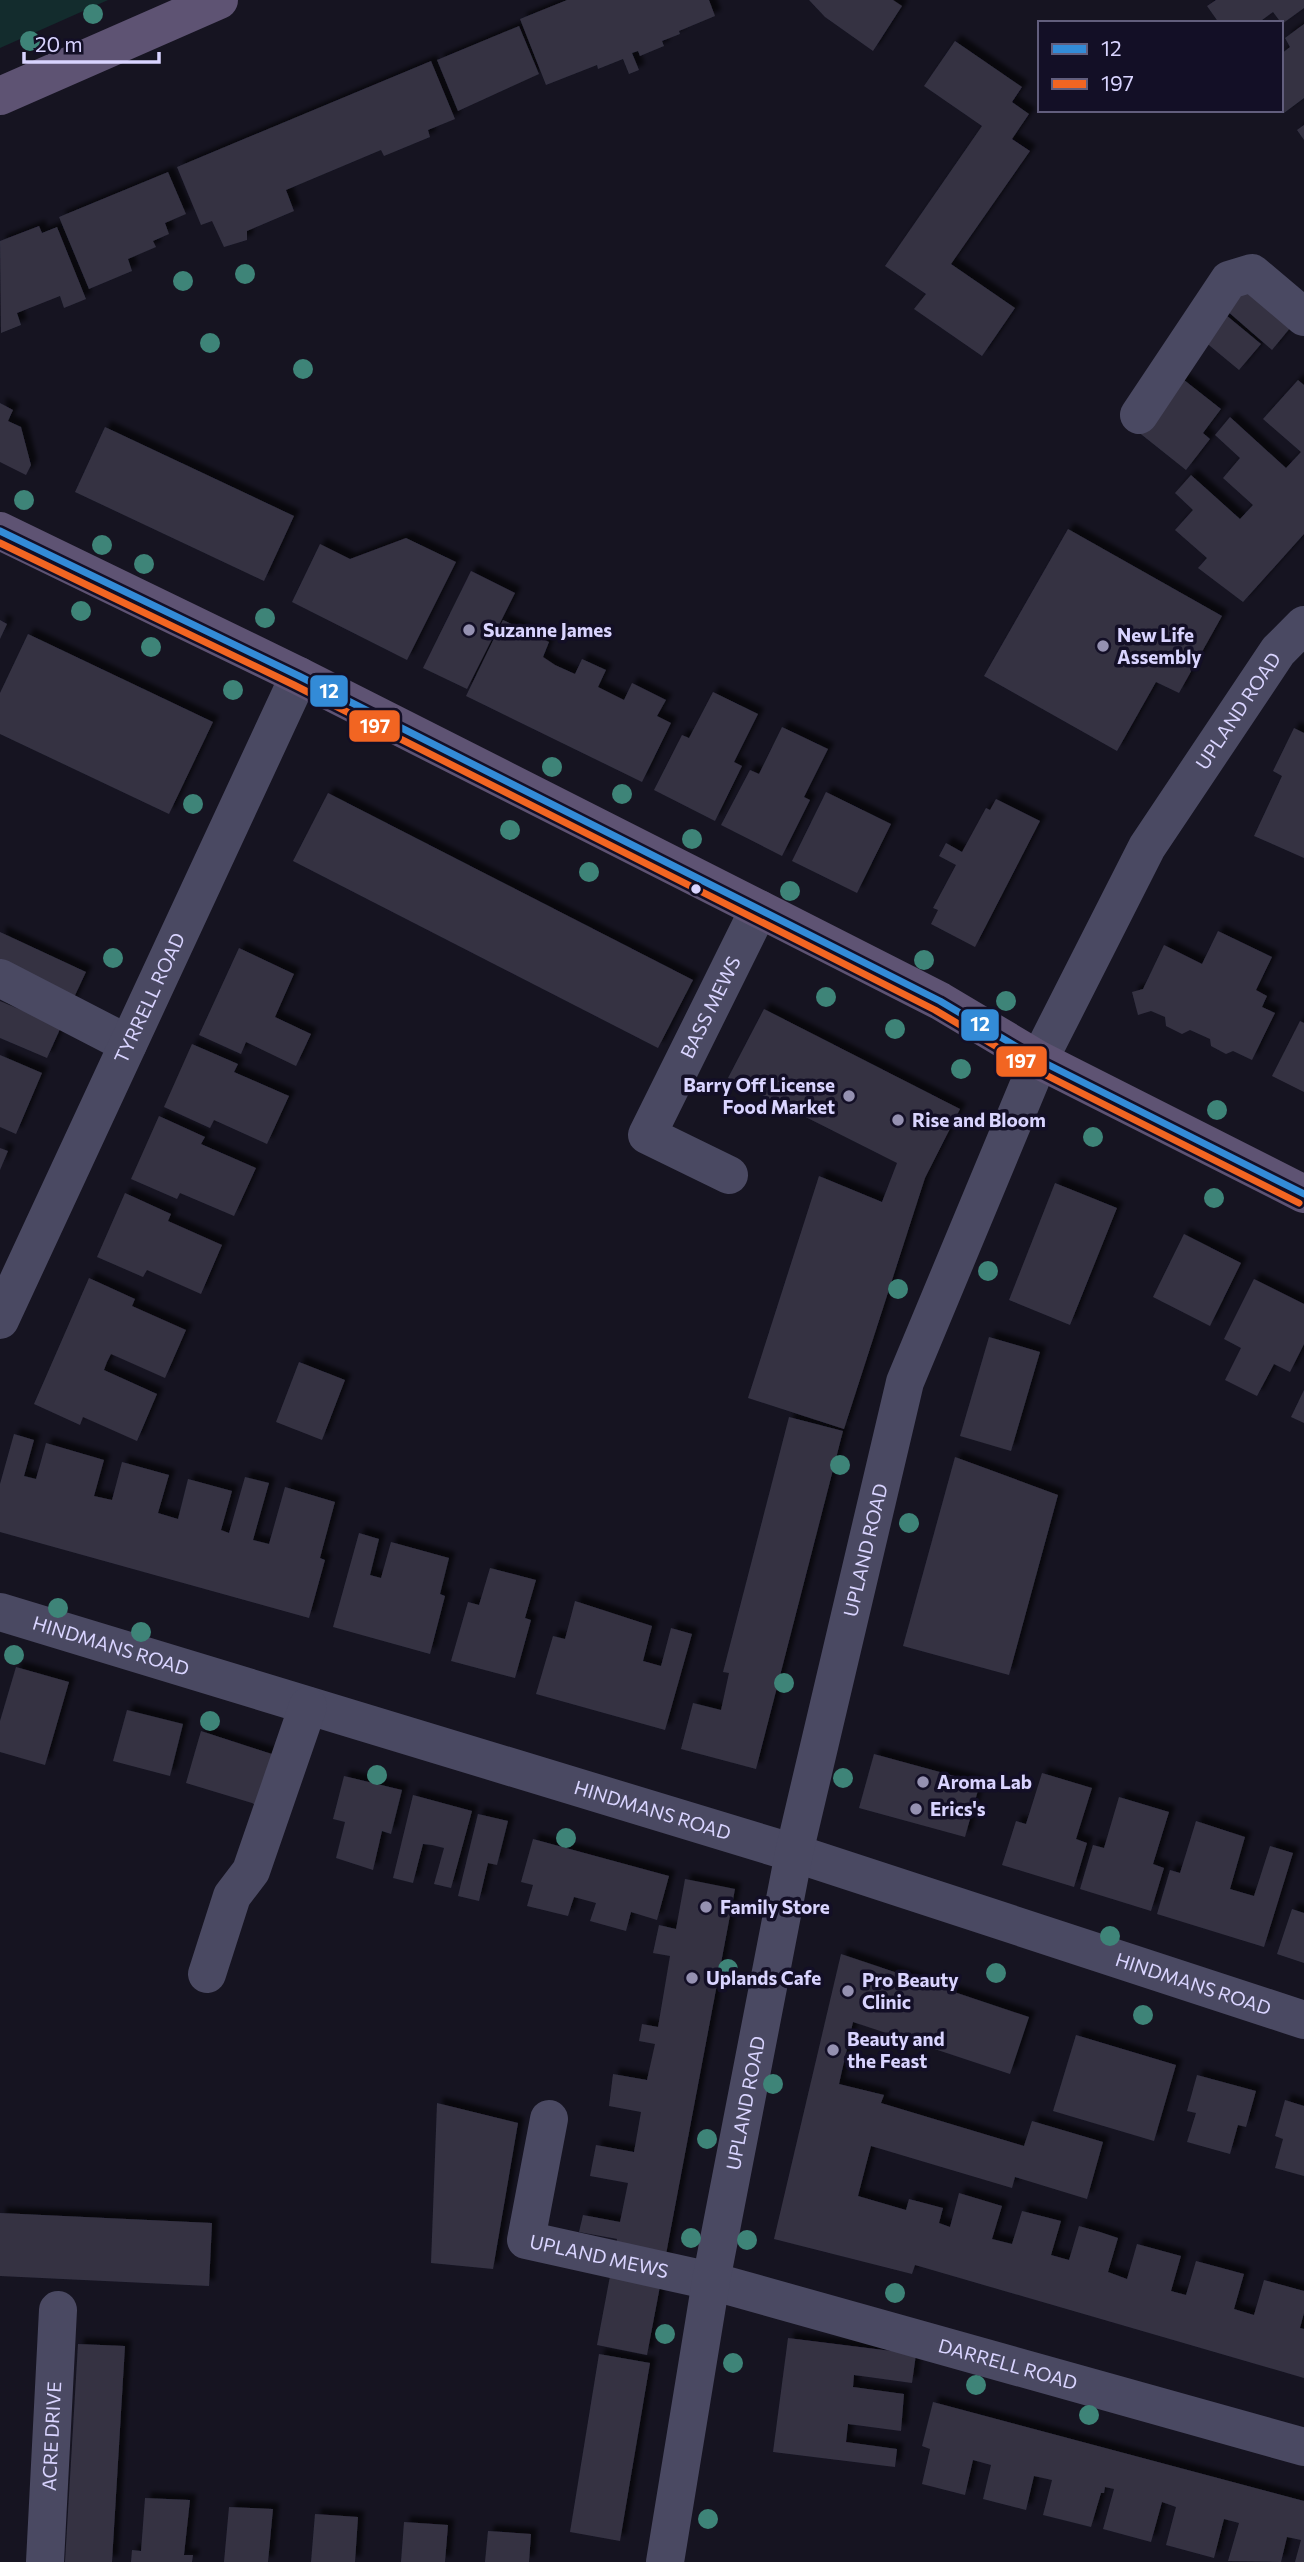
<svg xmlns="http://www.w3.org/2000/svg" width="1304" height="2562" viewBox="0 0 1304 2562" font-family="Commissioner,sans-serif">
	<style>
		.green { fill: #132c2d }
		.building { fill: #343243; filter: url(#shadow) }
		.lines { fill: none; stroke-linecap: round; stroke-linejoin: round }
		.minor { stroke: #4a4962; stroke-width: 38 }
		.major { stroke: #5e5373; stroke-width: 38 }
		.bus-1-casing { stroke: #130f26; stroke-width: 12 }
		.bus-2-casing { stroke: #130f26; stroke-width: 12 }
		.bus-1 { stroke: #338bd7; stroke-width: 7 }
		.bus-2 { stroke: #f26522; stroke-width: 7 }
		.tree { fill: #3e8478 }
		.poi-dot { fill: #9591b1; stroke: #130f26; stroke-width: 2.5 }
		.bus-dot { fill: #d9d4ff; stroke: #130f26; stroke-width: 2.5 }
		.labels { text-anchor: middle; stroke-width: 7; stroke-linejoin: round; paint-order: stroke }
		.poi-label { font-size: 19px; font-weight: bold; fill: #d9d4ff; stroke: #130f26; text-anchor: start }
		.street-label { font-size: 19px; fill: #d9d4ff; stroke: #130f26 }
		.line-badge { stroke: #130f26; stroke-width: 2.5 }
		.badge-label { font-size: 19px; text-anchor: middle; font-weight: bold; fill: #fff }
	</style>
	<defs>
		<filter id="shadow"><feDropShadow dx="6" dy="-6" stdDeviation="2" flood-color="#0009"/></filter>
	</defs>
	<rect width="100%" height="100%" fill="#161421"/>
	<polygon class="green" points="0,0 108,0 0,48"/>
	<g class="building">
		<polygon points="567,0 709,0 715,16 679,31 680,34 662,41 664,46 640,56 638,51 632,53 639,70 629,74 623,59 598,69 597,65 546,85 520,19"/>
		<polygon points="809,0 893,0 902,6 873,51 825,17"/>
		<polygon points="1216,0 1304,0 1304,8 1282,24 1273,12 1258,23 1219,23 1207,6"/>
		<polygon points="1304,24 1304,98 1284,113 1281,110 1281,54 1290,47 1285,38"/>
		<polygon points="519,26 539,74 458,111 437,60"/>
		<polygon points="955,41 1022,87 1012,102 1029,114 1012,139 1030,151 951,264 1015,308 982,356 914,309 926,294 885,266 982,126 924,86"/>
		<polygon points="431,61 455,119 428,130 430,137 384,156 381,150 286,190 294,211 247,231 247,240 224,247 212,221 201,225 177,167"/>
		<polygon points="1304,125 1304,140 1297,130"/>
		<polygon points="168,172 186,214 165,223 169,234 153,241 156,247 128,259 132,271 89,289 59,217"/>
		<polygon points="39,226 42,233 57,227 86,299 64,308 60,296 17,313 21,325 1,333 0,241"/>
		<polygon points="1249,282 1295,322 1272,350 1226,310"/>
		<polygon points="1226,315 1261,344 1239,370 1204,341"/>
		<polygon points="1179,376 1221,409 1203,433 1210,439 1186,470 1137,431"/>
		<polygon points="1298,380 1304,385 1304,534 1243,602 1198,568 1207,558 1175,530 1193,510 1175,493 1191,475 1240,519 1253,505 1223,478 1240,458 1215,435 1230,417 1286,468 1301,452 1263,419"/>
		<polygon points="0,403 13,410 8,421 21,427 31,465 26,475 0,462"/>
		<polygon points="105,427 294,516 264,581 75,492"/>
		<polygon points="1068,529 1222,616 1179,693 1156,682 1117,751 984,676"/>
		<polygon points="406,538 456,562 407,660 292,602 320,544 350,559"/>
		<polygon points="471,571 515,593 467,689 423,668"/>
		<polygon points="0,620 7,624 0,639"/>
		<polygon points="503,620 549,642 543,657 555,665 575,674 582,659 606,670 598,687 624,700 632,683 666,700 657,716 671,723 642,782 466,696"/>
		<polygon points="28,634 213,722 169,814 0,734 0,693"/>
		<polygon points="713,692 758,714 734,762 742,766 715,821 654,790 682,735 689,738"/>
		<polygon points="782,727 828,749 804,797 810,800 782,856 721,825 750,770 759,774"/>
		<polygon points="1294,728 1304,733 1304,858 1254,836 1282,776 1273,771"/>
		<polygon points="826,792 891,824 857,893 792,861"/>
		<polygon points="328,793 693,980 658,1048 293,861"/>
		<polygon points="996,799 1040,821 975,947 931,924 938,910 933,908 956,865 939,856 946,843 962,852 986,808 990,810"/>
		<polygon points="1218,931 1272,957 1256,990 1267,996 1262,1007 1275,1013 1252,1060 1233,1051 1226,1054 1211,1046 1210,1039 1190,1030 1182,1034 1166,1026 1165,1017 1151,1011 1138,1015 1132,992 1143,989 1164,945 1202,964"/>
		<polygon points="0,932 86,972 70,1006 0,965"/>
		<polygon points="239,948 294,974 275,1017 311,1034 296,1066 246,1042 241,1054 199,1035"/>
		<polygon points="0,1001 61,1027 47,1058 0,1038"/>
		<polygon points="764,1009 960,1109 925,1178 844,1429 748,1398 819,1176 882,1202 897,1163 728,1078"/>
		<polygon points="1300,1021 1304,1023 1304,1092 1272,1076"/>
		<polygon points="192,1044 238,1064 234,1072 289,1096 267,1144 214,1120 210,1128 164,1107"/>
		<polygon points="0,1055 42,1073 16,1134 0,1127"/>
		<polygon points="159,1116 205,1137 201,1144 256,1168 234,1216 180,1193 177,1199 131,1179"/>
		<polygon points="0,1148 8,1151 0,1170"/>
		<polygon points="1055,1183 1117,1208 1070,1325 1009,1300"/>
		<polygon points="125,1193 171,1214 168,1221 222,1245 201,1294 147,1270 143,1277 97,1257"/>
		<polygon points="1184,1234 1241,1263 1210,1326 1153,1297"/>
		<polygon points="89,1278 135,1299 132,1306 186,1330 165,1378 111,1354 107,1362 104,1370 157,1394 137,1441 83,1417 80,1425 34,1404"/>
		<polygon points="1254,1279 1304,1304 1304,1344 1290,1372 1274,1364 1257,1396 1225,1380 1241,1348 1224,1339"/>
		<polygon points="989,1337 1040,1352 1011,1451 960,1436"/>
		<polygon points="299,1362 345,1380 322,1440 276,1422"/>
		<polygon points="1304,1390 1304,1423 1291,1417"/>
		<polygon points="789,1417 843,1431 756,1769 681,1749 693,1703 721,1710 729,1673 723,1672"/>
		<polygon points="14,1434 34,1440 24,1476 36,1479 46,1443 104,1460 94,1496 112,1500 122,1462 169,1475 158,1513 178,1519 188,1479 232,1491 221,1530 229,1533 245,1477 269,1483 253,1540 269,1544 285,1487 335,1502 320,1558 325,1560 309,1618 0,1532 0,1484"/>
		<polygon points="955,1457 1058,1495 1009,1675 903,1646"/>
		<polygon points="359,1533 379,1539 370,1575 381,1578 391,1542 449,1558 440,1594 445,1596 430,1654 333,1627"/>
		<polygon points="490,1568 536,1580 525,1618 531,1620 515,1678 451,1661 468,1602 479,1605"/>
		<polygon points="575,1601 652,1626 643,1661 661,1666 671,1628 692,1634 665,1730 536,1694 553,1636 565,1639"/>
		<polygon points="16,1667 69,1682 45,1765 0,1752 0,1721"/>
		<polygon points="127,1710 183,1724 170,1776 113,1761"/>
		<polygon points="201,1731 278,1756 262,1809 252,1803 186,1783"/>
		<polygon points="874,1754 980,1783 965,1837 859,1808"/>
		<polygon points="1042,1773 1092,1788 1076,1839 1087,1843 1074,1887 1002,1865 1016,1821 1026,1824"/>
		<polygon points="344,1776 402,1790 391,1834 382,1831 373,1870 336,1858 345,1822 333,1819"/>
		<polygon points="413,1795 472,1811 451,1888 434,1884 444,1848 432,1845 423,1844 413,1883 393,1878"/>
		<polygon points="1119,1797 1169,1812 1153,1864 1164,1868 1151,1911 1080,1889 1093,1845 1104,1848"/>
		<polygon points="478,1814 508,1821 497,1865 488,1863 479,1901 458,1896"/>
		<polygon points="1196,1821 1245,1837 1230,1889 1254,1896 1270,1846 1293,1853 1264,1947 1157,1914 1170,1870 1180,1873"/>
		<polygon points="533,1839 669,1876 657,1920 631,1912 626,1931 590,1921 596,1903 574,1897 568,1916 527,1906 533,1885 521,1882"/>
		<polygon points="685,1879 735,1889 647,2355 597,2345 617,2239 579,2232 583,2215 620,2222 628,2183 590,2176 596,2145 634,2152 641,2112 609,2106 613,2074 647,2080 655,2044 639,2041 642,2024 658,2027 670,1956 653,1953 659,1925 676,1929"/>
		<polygon points="1292,1909 1304,1913 1304,1963 1277,1954"/>
		<polygon points="841,1954 1029,2017 1010,2074 853,2022 839,2084 884,2095 881,2103 1024,2146 1032,2121 1103,2142 1087,2199 1015,2177 1012,2188 871,2146 858,2196 906,2210 909,2199 943,2208 939,2223 950,2227 959,2193 1002,2206 992,2239 1012,2244 1022,2211 1061,2221 1051,2255 1069,2260 1079,2226 1100,2232 1118,2238 1108,2272 1127,2279 1137,2244 1181,2256 1171,2291 1186,2295 1196,2261 1244,2274 1234,2309 1254,2315 1264,2280 1304,2291 1304,2313 1300,2328 1304,2329 1304,2378 915,2265 912,2274 774,2239"/>
		<polygon points="1076,2035 1176,2065 1154,2141 1053,2111"/>
		<polygon points="1197,2075 1256,2091 1246,2127 1238,2125 1230,2154 1187,2142 1196,2113 1187,2111"/>
		<polygon points="1285,2100 1304,2106 1304,2176 1275,2168 1283,2139 1275,2136"/>
		<polygon points="437,2103 518,2123 493,2269 431,2263"/>
		<polygon points="0,2213 212,2223 209,2286 0,2276"/>
		<polygon points="788,2338 916,2354 912,2383 854,2375 853,2387 904,2394 901,2431 848,2424 846,2442 897,2449 895,2467 773,2452"/>
		<polygon points="78,2344 125,2346 112,2562 65,2562"/>
		<polygon points="599,2354 650,2363 620,2541 570,2532"/>
		<polygon points="933,2402 1304,2501 1304,2562 1295,2562 1301,2540 1287,2537 1281,2562 1228,2561 1239,2523 1224,2519 1214,2558 1166,2545 1176,2507 1162,2502 1151,2542 1103,2529 1114,2489 1105,2487 1104,2493 1101,2493 1091,2527 1043,2515 1052,2480 1034,2476 1026,2510 983,2499 991,2465 973,2460 965,2495 922,2484 930,2449 922,2446"/>
		<polygon points="145,2498 190,2500 184,2555 193,2555 192,2562 131,2562 132,2550 141,2551"/>
		<polygon points="229,2507 273,2509 268,2562 224,2562"/>
		<polygon points="315,2514 358,2517 355,2562 311,2562"/>
		<polygon points="404,2522 448,2525 445,2562 401,2562"/>
		<polygon points="488,2531 531,2534 529,2562 485,2562"/>
	</g>
	<g class="lines">
		<g class="minor">
			<polyline points="1139,415 1229,280 1252,273 1304,317"/>
			<polyline points="0,978 128,1044"/>
			<path id="s1" d="M 729,1175 L 647,1135 L 759,909"/>
			<path id="s2" d="M 0,1320 L 299,676"/>
			<path id="s3" d="M 0,1612 L 794,1853 L 1304,2020"/>
			<polyline points="207,1974 232,1896 251,1871 308,1706"/>
			<path id="s4" d="M 549,2119 L 526,2240 L 711,2281 L 1304,2447"/>
			<path id="s5" d="M 45,2562 L 58,2310"/>
			<path id="s6" d="M 665,2562 L 711,2281 L 794,1853 L 905,1382 L 1039,1060 L 1147,847 L 1278,651 L 1304,625"/>
		</g>
		<g class="major">
			<polyline points="0,96 219,0"/>
			<polyline points="0,531 299,676 759,909 940,1001 1039,1060 1304,1194"/>
		</g>
		<g class="bus-1-casing">
			<polyline id="bus-1" points="0,531 299,676 940,1001 1039,1060 1304,1194"/>
		</g>
		<g class="bus-2-casing">
			<polyline id="bus-2" points="0,543 294,685 935,1010 1034,1069 1299,1203"/>
		</g>
		<use href="#bus-1" class="bus-1"/>
		<use href="#bus-2" class="bus-2"/>
	</g>
	<g class="tree">
		<circle cx="93" cy="14" r="10"/>
		<circle cx="30" cy="41" r="10"/>
		<circle cx="245" cy="274" r="10"/>
		<circle cx="183" cy="281" r="10"/>
		<circle cx="210" cy="343" r="10"/>
		<circle cx="303" cy="369" r="10"/>
		<circle cx="24" cy="500" r="10"/>
		<circle cx="102" cy="545" r="10"/>
		<circle cx="144" cy="564" r="10"/>
		<circle cx="81" cy="611" r="10"/>
		<circle cx="265" cy="618" r="10"/>
		<circle cx="151" cy="647" r="10"/>
		<circle cx="233" cy="690" r="10"/>
		<circle cx="552" cy="767" r="10"/>
		<circle cx="622" cy="794" r="10"/>
		<circle cx="193" cy="804" r="10"/>
		<circle cx="510" cy="830" r="10"/>
		<circle cx="692" cy="839" r="10"/>
		<circle cx="589" cy="872" r="10"/>
		<circle cx="790" cy="891" r="10"/>
		<circle cx="113" cy="958" r="10"/>
		<circle cx="924" cy="960" r="10"/>
		<circle cx="826" cy="997" r="10"/>
		<circle cx="1006" cy="1001" r="10"/>
		<circle cx="895" cy="1029" r="10"/>
		<circle cx="961" cy="1069" r="10"/>
		<circle cx="1217" cy="1110" r="10"/>
		<circle cx="1093" cy="1137" r="10"/>
		<circle cx="1214" cy="1198" r="10"/>
		<circle cx="988" cy="1271" r="10"/>
		<circle cx="898" cy="1289" r="10"/>
		<circle cx="840" cy="1465" r="10"/>
		<circle cx="909" cy="1523" r="10"/>
		<circle cx="58" cy="1608" r="10"/>
		<circle cx="141" cy="1632" r="10"/>
		<circle cx="14" cy="1655" r="10"/>
		<circle cx="784" cy="1683" r="10"/>
		<circle cx="210" cy="1721" r="10"/>
		<circle cx="377" cy="1775" r="10"/>
		<circle cx="843" cy="1778" r="10"/>
		<circle cx="566" cy="1838" r="10"/>
		<circle cx="1110" cy="1936" r="10"/>
		<circle cx="728" cy="1969" r="10"/>
		<circle cx="996" cy="1973" r="10"/>
		<circle cx="1143" cy="2015" r="10"/>
		<circle cx="773" cy="2084" r="10"/>
		<circle cx="707" cy="2139" r="10"/>
		<circle cx="691" cy="2238" r="10"/>
		<circle cx="747" cy="2240" r="10"/>
		<circle cx="895" cy="2293" r="10"/>
		<circle cx="665" cy="2334" r="10"/>
		<circle cx="733" cy="2363" r="10"/>
		<circle cx="976" cy="2385" r="10"/>
		<circle cx="1089" cy="2415" r="10"/>
		<circle cx="708" cy="2519" r="10"/>
	</g>
	<g class="poi-dot">
		<circle cx="469" cy="630" r="7"/>
		<circle cx="1103" cy="646" r="7"/>
		<circle cx="849" cy="1096" r="7"/>
		<circle cx="898" cy="1120" r="7"/>
		<circle cx="923" cy="1782" r="7"/>
		<circle cx="916" cy="1809" r="7"/>
		<circle cx="706" cy="1907" r="7"/>
		<circle cx="692" cy="1978" r="7"/>
		<circle cx="848" cy="1991" r="7"/>
		<circle cx="833" cy="2050" r="7"/>
	</g>
	<circle class="bus-dot" cx="696" cy="889" r="6"/>
	<g class="labels">
		<g class="poi-label">
			<text x="483" y="637">Suzanne James</text>
			<text x="1117" y="642">New Life<tspan x="1117" dy="22">Assembly</tspan></text>
			<text x="835" y="1092" text-anchor="end">Barry Off License<tspan x="835" dy="22">Food Market</tspan></text>
			<text x="912" y="1127">Rise and Bloom</text>
			<text x="937" y="1789">Aroma Lab</text>
			<text x="930" y="1816">Erics's</text>
			<text x="720" y="1914">Family Store</text>
			<text x="706" y="1985">Uplands Cafe</text>
			<text x="862" y="1987">Pro Beauty<tspan x="862" dy="22">Clinic</tspan></text>
			<text x="847" y="2046">Beauty and<tspan x="847" dy="22">the Feast</tspan></text>
		</g>
		<g class="street-label">
			<text dy="7" stroke="none"><textPath href="#s6" startOffset="1956">UPLAND ROAD</textPath></text>
			<text dy="7" stroke="none"><textPath href="#s2" startOffset="355">TYRRELL ROAD</textPath></text>
			<text dy="7" stroke="none"><textPath href="#s1" startOffset="234">BASS MEWS</textPath></text>
			<text dy="7" stroke="none"><textPath href="#s6" startOffset="1032">UPLAND ROAD</textPath></text>
			<text dy="7" stroke="none"><textPath href="#s3" startOffset="116">HINDMANS ROAD</textPath></text>
			<text dy="7" stroke="none"><textPath href="#s3" startOffset="682">HINDMANS ROAD</textPath></text>
			<text dy="7" stroke="none"><textPath href="#s3" startOffset="1250">HINDMANS ROAD</textPath></text>
			<text dy="7" stroke="none"><textPath href="#s6" startOffset="466">UPLAND ROAD</textPath></text>
			<text dy="7" stroke="none"><textPath href="#s4" startOffset="198">UPLAND MEWS</textPath></text>
			<text dy="7" stroke="none"><textPath href="#s4" startOffset="621">DARRELL ROAD</textPath></text>
			<text dy="7" stroke="none"><textPath href="#s5" startOffset="126">ACRE DRIVE</textPath></text>
		</g>
	</g>
	<g class="line-badge">
		<rect x="309" y="674" width="40" height="34" rx="7" fill="#338bd7"/>
		<rect x="348" y="709" width="53" height="34" rx="7" fill="#f26522"/>
		<rect x="960" y="1008" width="40" height="34" rx="7" fill="#338bd7"/>
		<rect x="995" y="1045" width="53" height="33" rx="7" fill="#f26522"/>
	</g>
	<g class="badge-label">
		<text x="329" y="698">12</text>
		<text x="375" y="733">197</text>
		<text x="980" y="1031">12</text>
		<text x="1021" y="1068">197</text>
	</g>
	<rect x="1038" y="21" width="245" height="91" fill="#130f26" stroke="#625e7d" stroke-width="2"/>
	<rect x="1052" y="44" width="35" height="10" fill="#338bd7" stroke="#625e7d" stroke-width="2"/>
	<text x="1101" y="56" font-size="21" fill="#d9d4ff">12</text>
	<rect x="1052" y="79" width="35" height="10" fill="#f26522" stroke="#625e7d" stroke-width="2"/>
	<text x="1101" y="91" font-size="21" fill="#d9d4ff">197</text>
	<path d="M24 52v10h135v-10" fill="none" stroke="#d9d4ff" stroke-width="3.5"/>
	<text x="35" y="52" font-size="21" fill="#d9d4ff" stroke="#130f26" stroke-width="5" paint-order="stroke">20 m</text>
</svg>
